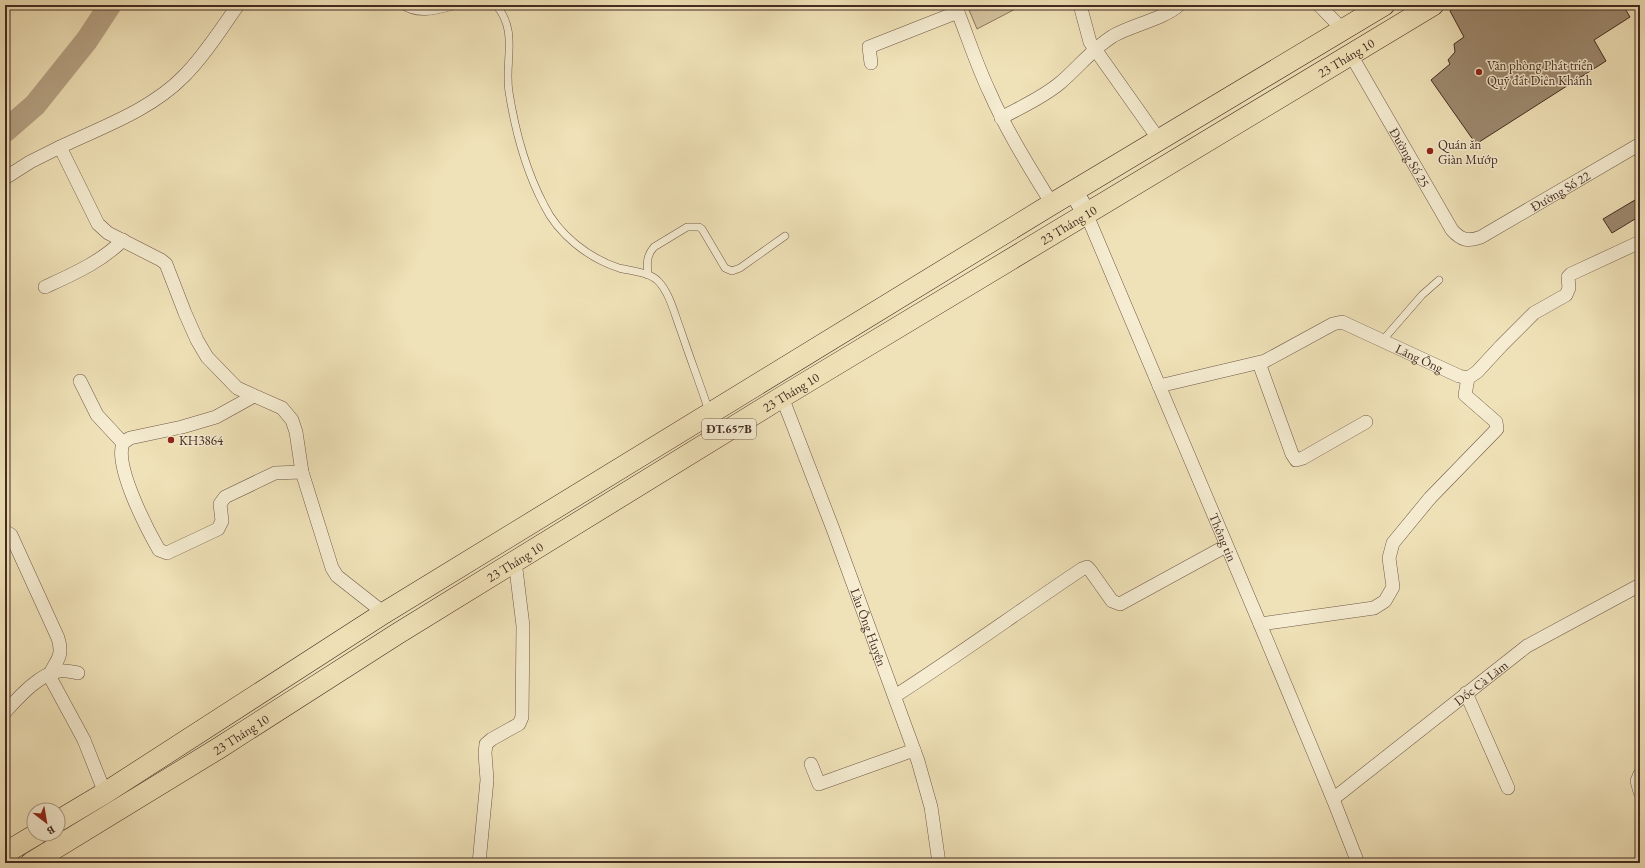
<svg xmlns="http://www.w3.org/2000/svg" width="1645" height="868" viewBox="0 0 1645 868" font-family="'EB Garamond',serif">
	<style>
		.green { fill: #d3c39e; stroke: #8c7660 }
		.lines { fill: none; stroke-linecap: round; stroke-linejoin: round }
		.river { stroke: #b6a385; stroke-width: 23 }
		.building { fill: #9d8a70; stroke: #442a21 }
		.service-casing { stroke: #6f5847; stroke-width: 8 }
		.minor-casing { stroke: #6f5847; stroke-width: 14 }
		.secondary-casing { stroke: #442a21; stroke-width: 20 }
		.primary-casing { stroke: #442a21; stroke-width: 22 }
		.service { stroke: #f5ecd1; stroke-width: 7 }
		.minor { stroke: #f5ecd1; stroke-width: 13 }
		.secondary { stroke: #f5ecd1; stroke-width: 19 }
		.primary { stroke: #f0e2b8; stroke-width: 21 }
		.poi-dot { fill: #8f2418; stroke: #f5ecd1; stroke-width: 1.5 }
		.labels { text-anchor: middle; stroke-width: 3; stroke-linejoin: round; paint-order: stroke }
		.shield { fill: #f5ecd1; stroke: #796456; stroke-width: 1 }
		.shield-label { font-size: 12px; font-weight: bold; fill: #442a21 }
		.street-label { font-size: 13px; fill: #442a21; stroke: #f5ecd1 }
		.poi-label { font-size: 13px; fill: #442a21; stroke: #f5ecd1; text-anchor: start }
	</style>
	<rect width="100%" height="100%" fill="#f0e2b8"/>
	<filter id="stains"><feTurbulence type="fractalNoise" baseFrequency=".005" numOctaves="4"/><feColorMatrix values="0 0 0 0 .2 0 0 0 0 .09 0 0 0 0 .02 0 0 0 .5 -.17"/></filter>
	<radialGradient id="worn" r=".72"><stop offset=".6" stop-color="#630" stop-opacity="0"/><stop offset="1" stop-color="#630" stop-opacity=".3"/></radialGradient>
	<polygon class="green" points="967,5 1023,5 977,29"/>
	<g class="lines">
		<polyline class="river" points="5,131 35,105 87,40 110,5"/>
	</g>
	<g class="building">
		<polygon points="1459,5 1623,5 1630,17 1594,40 1606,61 1476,144 1431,80 1450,64 1448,60 1455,52 1454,44 1464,37 1450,11"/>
		<polygon points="1640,197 1640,216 1612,233 1603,219"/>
	</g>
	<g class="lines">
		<g class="service-casing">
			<g id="service">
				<path d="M 402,5 C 419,17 438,10 457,5"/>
				<path d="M 496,5 C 519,32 504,61 509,92 C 515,130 526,171 544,205 C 558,234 588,258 619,268 C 631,271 649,272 658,281 C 670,293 675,316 681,331 C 690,358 700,384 709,411"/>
				<path d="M 648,275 C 647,264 646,256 654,247 L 687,227 L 699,227 L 702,229 L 725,268 L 732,271 L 740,268 L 785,236"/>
				<polyline points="1382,341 1422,295 1439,280"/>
			</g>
		</g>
		<g class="minor-casing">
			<g id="minor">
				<path d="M 955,5 C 967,34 976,64 990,93 C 1007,132 1030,168 1052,204"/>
				<polyline points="1080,5 1090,42 1160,141"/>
				<polyline points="1319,5 1343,30"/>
				<path id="s1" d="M 1351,55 L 1452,230 C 1461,240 1468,242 1481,237 L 1640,144"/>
				<polyline points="871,63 869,47 958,12"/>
				<path d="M 1001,118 C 1021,107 1042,98 1060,83 C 1078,68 1092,49 1113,36 C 1132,25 1164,19 1179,5"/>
				<path d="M 60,147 C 102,127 151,110 184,76 C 205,55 221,29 238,5"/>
				<polyline points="5,178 30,162 60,147 98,224 108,233 161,260 166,264 185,313 197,340 207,357 237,388 282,408 292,420 296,432 302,472 332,568 337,576 384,613"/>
				<path id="s2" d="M 1086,213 L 1260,624 L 1333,799 L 1358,863"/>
				<path d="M 45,287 C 73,274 101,262 123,240"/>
				<polyline points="1259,363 1292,454 1296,460 1303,458 1366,422"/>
				<polyline points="80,381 97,415 123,443"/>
				<path id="s3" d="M 1159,386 L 1265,361 L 1333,324 L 1342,322 L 1459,376 L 1468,378 L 1477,372 L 1501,346 L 1534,313 L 1566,295 L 1569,288 L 1568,277 L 1571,274 L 1640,242"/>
				<path d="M 254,396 L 216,417 L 182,427 L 130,438 L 123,443 C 114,466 147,529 159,550 L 167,553 L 218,529 L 222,521 L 220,504 L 225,497 L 275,473 L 302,472"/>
				<path id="s4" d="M 782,397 L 833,529 L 918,761 L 931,807 L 939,863"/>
				<path d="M 5,531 L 11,535 L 58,638 C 66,663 48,664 51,679 L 84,740 L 105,793"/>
				<polyline points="1260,624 1374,608 1385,601 1393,587 1389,558 1393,543 1430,498 1497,429 1496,422 1465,395 1468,378"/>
				<polyline points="1466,693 1508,788"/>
				<path d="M 895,696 C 959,655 1019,611 1082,569 L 1087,567 L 1090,570 L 1112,601 L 1120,604 L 1226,546"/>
				<path d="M 5,712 C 18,698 39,674 59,671 C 65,670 72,672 78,673"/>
				<polyline points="811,764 819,784 914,750"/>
				<polyline points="1640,774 1637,781 1640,792"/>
				<path id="s5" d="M 1333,799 L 1527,646 L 1640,585"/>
				<polyline points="479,863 487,780 485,753 486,744 492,739 519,724 522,717 523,626 515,561"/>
			</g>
		</g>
		<g class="secondary-casing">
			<polyline id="secondary" points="1074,192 1086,213"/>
		</g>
		<g class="primary-casing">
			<g id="primary">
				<polyline points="58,821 105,793 384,613 1052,204 1384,5"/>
				<polyline points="5,853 37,834"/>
				<path id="s6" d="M 31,863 L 219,748 L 397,634 L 782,397 L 1433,5"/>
			</g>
		</g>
		<use href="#service" class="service"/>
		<use href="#minor" class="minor"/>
		<use href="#secondary" class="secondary"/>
		<use href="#primary" class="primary"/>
	</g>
	<g class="poi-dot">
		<circle cx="1479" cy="72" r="4"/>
		<circle cx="1430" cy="151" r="4"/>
		<circle cx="171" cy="440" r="4"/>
	</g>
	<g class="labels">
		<rect class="shield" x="702" y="419" width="54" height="20" rx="3"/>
		<g class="shield-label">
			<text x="729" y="433">ĐT.657B</text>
		</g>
		<g class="street-label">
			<text dy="5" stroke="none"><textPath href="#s6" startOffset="1542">23 Tháng 10</textPath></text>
			<text dy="5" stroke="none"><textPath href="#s1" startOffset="118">Đường Số 25</textPath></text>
			<text dy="5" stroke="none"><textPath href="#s1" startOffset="326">Đường Số 22</textPath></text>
			<text dy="5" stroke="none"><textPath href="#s6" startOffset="1218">23 Tháng 10</textPath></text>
			<text dy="5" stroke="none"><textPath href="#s3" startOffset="281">Lăng Ông</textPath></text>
			<text dy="5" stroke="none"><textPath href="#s6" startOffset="894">23 Tháng 10</textPath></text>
			<text dy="5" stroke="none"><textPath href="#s2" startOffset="352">Thông tin</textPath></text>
			<text dy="5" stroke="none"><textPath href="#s6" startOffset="570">23 Tháng 10</textPath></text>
			<text dy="5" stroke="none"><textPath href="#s4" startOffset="246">Lầu Ông Huyện</textPath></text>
			<text dy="5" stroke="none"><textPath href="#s5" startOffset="188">Dốc Cà Lăm</textPath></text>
			<text dy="5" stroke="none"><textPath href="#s6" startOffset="246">23 Tháng 10</textPath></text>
		</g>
		<g class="poi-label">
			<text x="1487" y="70">Văn phòng Phát triển<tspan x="1487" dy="15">Quỹ đất Diên Khánh</tspan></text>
			<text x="1438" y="149">Quán ăn<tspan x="1438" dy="15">Giàn Mướp</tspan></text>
			<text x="179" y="445">KH3864</text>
		</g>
	</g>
	<rect width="1645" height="868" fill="none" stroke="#f0e2b8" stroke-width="20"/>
	<rect x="6" y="6" width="1633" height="856" fill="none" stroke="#442a21" stroke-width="2"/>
	<rect x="10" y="10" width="1625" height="848" fill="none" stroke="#442a21"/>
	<g transform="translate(46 822) rotate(149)"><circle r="19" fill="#f5ecd1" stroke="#ae9e8b"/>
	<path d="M0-3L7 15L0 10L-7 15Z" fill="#8f2418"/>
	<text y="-6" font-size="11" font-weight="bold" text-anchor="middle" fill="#442a21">B</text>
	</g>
	<rect width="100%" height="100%" filter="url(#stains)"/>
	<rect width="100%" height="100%" fill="url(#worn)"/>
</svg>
